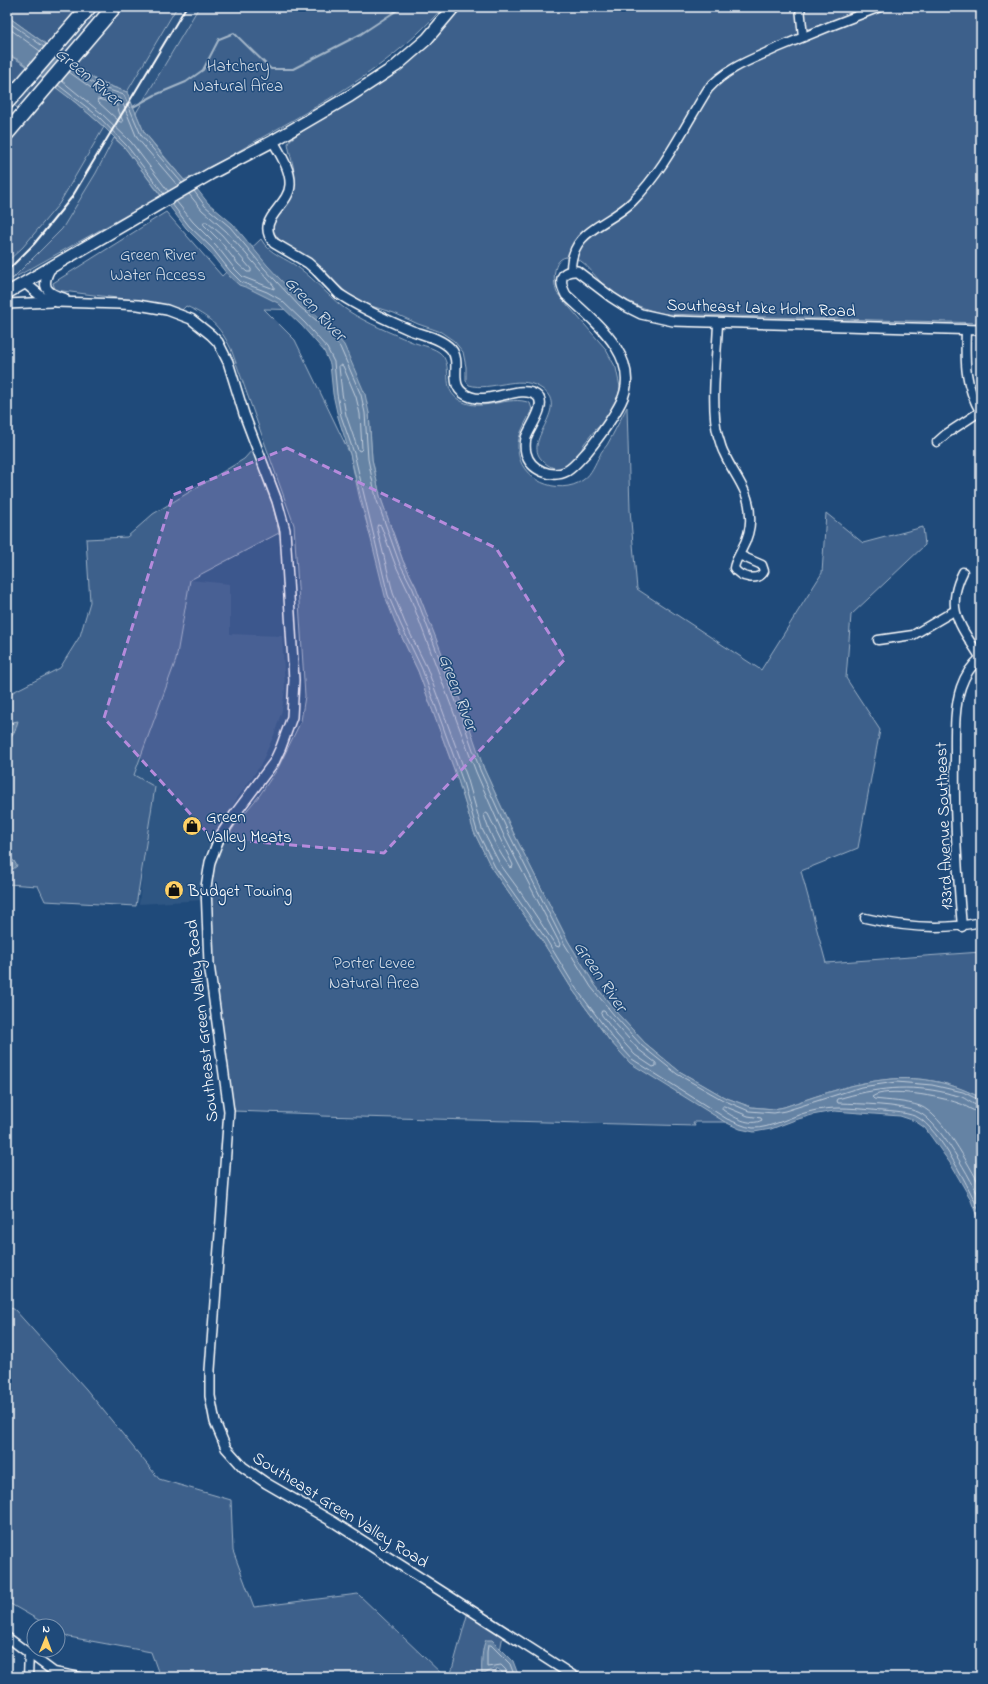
<svg xmlns="http://www.w3.org/2000/svg" width="988" height="1684" viewBox="0 0 988 1684" font-family="'Indie Flower',sans-serif">
	<style>
		.built { fill: #2e5683 }
		.green { fill: #3c618b; stroke: #9eb0c5 }
		.water { fill: #6583a4; stroke: #a3b5c8 }
		.lines { fill: none; stroke-linecap: round; stroke-linejoin: round }
		.shore { stroke: #c1cddb; stroke-width: 1 }
		.stream { stroke: #a3b5c8; stroke-width: 2 }
		.minor-casing { stroke: #fff; stroke-width: 11 }
		.tertiary-casing { stroke: #fff; stroke-width: 12 }
		.secondary-casing { stroke: #fff; stroke-width: 14 }
		.motorway-casing { stroke: #fff; stroke-width: 17 }
		.minor { stroke: #1f4a7a; stroke-width: 8 }
		.tertiary { stroke: #1f4a7a; stroke-width: 9 }
		.secondary { stroke: #1f4a7a; stroke-width: 11 }
		.motorway { stroke: #1f4a7a; stroke-width: 14 }
		.rail { stroke: #fff; stroke-width: 2 }
		.marked { fill: #b68bdc; fill-opacity: 0.2; stroke: #b68bdc; stroke-width: 3; stroke-dasharray: 8 5; stroke-linejoin: round }
		.labels { text-anchor: middle; stroke-width: 3; stroke-linejoin: round; paint-order: stroke }
		.park-label { font-size: 17px; fill: #d8dfe8; stroke: #1f4a7a }
		.street-label { font-size: 17px; fill: #fff; stroke: #1f4a7a }
		.poi-label { font-size: 17px; fill: #fff; stroke: #1f4a7a; text-anchor: start }
		.water-label { font-size: 18px; font-style: italic; fill: #d8e0e8; stroke: #1f4a7a }
	</style>
	<rect width="100%" height="100%" fill="#1f4a7a"/>
	<filter id="ink" filterUnits="userSpaceOnUse"><feTurbulence type="fractalNoise" baseFrequency=".025" numOctaves="2"/><feDisplacementMap in="SourceGraphic" scale="8" xChannelSelector="R" yChannelSelector="G"/><feConvolveMatrix kernelMatrix="1 2 1 2 8 2 1 2 1" color-interpolation-filters="sRGB"/></filter>
	<g filter="url(#ink)">
		<g class="built">
			<polygon points="177,7 199,7 136,113 127,92"/>
			<polygon points="104,127 114,138 96,173 62,229 7,283 7,263 23,247 59,204"/>
			<polygon points="190,580 230,584 230,634 282,636 285,689 282,710 274,735 260,766 236,800 205,853 203,900 139,904 146,839 134,775 176,660"/>
		</g>
		<g class="green">
			<polygon points="7,7 83,7 104,30 123,7 177,7 127,92 99,82 7,16"/>
			<path d="M 199,7 L 443,7 C 396,62 332,98 270,133 C 241,149 214,167 184,180 L 144,132 L 136,113 Z"/>
			<path d="M 461,7 L 981,7 L 981,323 L 665,314 C 641,309 620,299 602,283 C 594,276 587,263 577,259 C 554,249 551,277 557,293 L 605,348 L 616,368 L 620,387 L 618,402 L 607,420 L 595,430 L 584,444 L 578,458 L 564,470 C 556,469 548,467 542,460 C 521,439 574,407 539,387 C 517,374 492,392 469,385 L 466,381 L 466,367 L 463,352 L 454,341 L 441,332 L 418,324 L 394,313 L 368,305 L 352,297 L 339,286 L 314,262 L 281,242 L 272,230 C 271,218 291,206 294,190 C 298,174 290,159 288,143 L 291,139 C 326,114 365,96 399,70 C 423,52 442,30 461,7 Z"/>
			<path d="M 7,54 C 39,72 76,102 104,127 L 59,204 L 23,247 L 7,262 L 7,143 L 28,117 L 7,99 Z"/>
			<polygon points="114,138 125,148 161,196 12,279 62,229 96,173"/>
			<path d="M 166,212 L 222,276 L 261,239 C 269,254 286,258 299,268 C 317,281 331,300 350,312 C 367,323 391,333 410,341 C 419,345 430,346 439,352 C 456,365 438,389 461,401 C 483,413 509,394 530,403 L 532,409 C 527,421 517,435 518,448 C 518,480 559,497 583,480 C 592,474 595,463 600,455 C 601,451 605,448 607,445 C 614,433 620,420 627,407 L 630,510 L 637,589 L 761,670 L 822,573 L 826,513 L 863,543 L 923,527 L 925,545 L 851,615 L 846,678 L 880,730 L 858,848 L 801,871 L 826,963 L 981,952 L 981,1098 C 912,1061 852,1084 784,1107 L 774,1109 L 751,1107 L 724,1097 L 679,1071 L 645,1043 L 617,1013 L 595,985 L 568,941 L 513,832 L 484,769 L 416,587 L 403,561 L 380,496 L 372,459 L 369,413 L 311,310 L 264,309 L 295,340 L 350,454 L 360,500 L 397,627 L 418,671 L 458,780 L 474,832 L 492,869 L 543,942 L 572,989 L 610,1041 L 627,1059 L 725,1122 L 693,1122 L 695,1126 L 321,1116 L 320,1114 L 233,1111 L 225,1045 L 214,976 L 209,908 L 211,885 L 215,864 L 215,857 L 237,822 L 259,796 L 278,768 L 301,721 L 305,696 L 294,525 L 231,349 C 219,325 210,317 186,306 L 181,311 L 148,302 L 55,290 L 53,283 Z"/>
			<polygon points="253,449 271,497 279,533 190,580 176,660 134,775 155,787 136,906 45,901 38,886 7,884 7,695 60,668 80,636 90,602 86,539 127,537 153,514 244,459"/>
			<polygon points="7,1305 15,1310 86,1389 159,1479 231,1500 233,1551 254,1607 358,1594 445,1677 160,1677 151,1652 69,1637 58,1631 58,1626 49,1626 7,1602"/>
			<polygon points="468,1612 503,1635 495,1677 450,1677"/>
		</g>
		<g class="water">
			<path d="M 7,16 L 98,82 L 127,92 L 144,132 L 164,157 L 184,180 L 197,189 L 208,203 L 233,224 L 267,265 L 303,304 L 324,321 L 344,345 L 365,394 L 369,413 L 372,459 L 380,496 L 403,561 L 416,587 L 462,705 L 484,769 L 513,832 L 568,941 L 595,985 L 617,1013 L 645,1043 L 679,1071 L 724,1097 L 751,1107 L 774,1109 L 784,1107 C 852,1084 912,1061 981,1098 L 981,1227 L 970,1198 L 950,1163 L 925,1128 L 915,1121 L 900,1116 L 834,1111 L 812,1115 L 795,1120 L 771,1129 L 754,1132 L 740,1129 L 725,1122 L 630,1063 L 610,1041 L 572,989 L 543,942 L 492,869 L 474,832 L 458,780 L 418,671 L 397,627 L 385,596 L 350,454 L 338,417 L 333,394 L 330,364 L 324,351 L 302,326 L 278,303 L 248,288 L 239,285 L 227,274 L 209,251 L 186,228 L 125,148 L 104,127 L 75,102 L 19,60 L 7,54 Z"/>
			<polygon points="18,721 15,731 7,741 7,723"/>
			<polygon points="7,858 14,861 17,866 13,869 7,868"/>
			<path d="M 486,1640 L 492,1640 L 513,1661 L 519,1677 L 502,1677 L 502,1672 L 498,1669 L 494,1669 L 482,1675 C 481,1667 482,1646 486,1640 Z"/>
		</g>
		<g class="lines">
			<g class="shore">
				<polyline points="7,21 44,47"/>
				<polyline points="7,27 40,51"/>
				<polyline points="72,68 97,86 124,95 141,135 182,183"/>
				<polyline points="69,72 94,90 121,99 137,138 178,186"/>
				<polyline points="62,81 101,113 131,142 168,191"/>
				<polyline points="58,85 98,116 127,146 164,194"/>
				<polygon points="98,99 116,104 123,122 120,122 98,102"/>
				<polyline points="194,191 205,206 230,227 264,268 300,307 321,324 340,347 361,395 365,413 368,459 376,498 399,562 413,589 458,707 480,770 509,834 564,943 591,987 614,1015 642,1046 677,1074 723,1100 749,1111 774,1113 785,1111 861,1087 896,1082 932,1085 963,1092 981,1101"/>
				<polyline points="176,201 193,222 216,245 234,268 243,277 274,289 274,286 226,231 202,210 189,194"/>
				<path d="M 172,204 L 189,226 L 212,248 L 230,271 L 241,282 L 267,292 L 281,300 L 305,323 L 327,348 L 334,362 L 337,394 L 341,416 L 354,453 L 388,595 L 401,625 L 422,669 L 462,779 L 477,831 L 495,867 L 546,939 L 575,987 L 613,1038 L 632,1059 L 727,1119 C 735,1122 744,1127 753,1128 C 769,1129 792,1116 808,1112 C 830,1106 850,1108 872,1110 C 887,1112 903,1111 917,1117 C 939,1128 972,1192 981,1216"/>
				<polygon points="204,222 207,222 222,235 251,269 251,272 247,272 238,264 220,241 204,225"/>
				<polygon points="341,365 343,366 356,397 360,414 362,449 360,451 358,450 346,415 342,393 339,367"/>
				<polygon points="378,525 381,526 395,564 408,591 476,772 504,836 560,944 559,947 556,946 519,890 500,864 482,829 467,777 427,668 405,623 393,593 377,528"/>
				<path d="M 486,813 L 488,814 L 513,865 L 512,868 L 510,867 C 499,853 489,833 484,815 Z"/>
				<polygon points="602,1011 604,1011 638,1049 656,1063 656,1066 653,1067 635,1055 617,1035 601,1014"/>
				<path d="M 724,1106 L 748,1116 L 761,1118 L 762,1120 C 750,1127 733,1117 723,1110 L 722,1108 Z"/>
				<path d="M 981,1106 C 974,1106 968,1100 962,1097 C 957,1095 952,1095 947,1093 C 909,1084 875,1088 838,1099 L 837,1101 L 838,1103 C 861,1104 898,1104 918,1112 C 938,1120 973,1181 981,1202"/>
				<path d="M 981,1112 C 972,1112 966,1105 958,1103 C 942,1097 886,1086 872,1097 L 874,1099 C 890,1101 905,1101 920,1106 C 943,1115 969,1166 981,1187"/>
				<polyline points="506,1677 506,1670 501,1665 487,1667 487,1652 488,1645 491,1645 510,1664 515,1677"/>
			</g>
			<polyline class="stream" points="133,107 155,95 186,82 203,70 219,39 234,33 271,69 293,69 361,34 402,7"/>
			<g class="minor-casing">
				<g id="minor">
					<polyline points="800,7 803,37"/>
					<path d="M 571,270 C 571,229 608,226 632,202 C 665,169 684,127 708,89 C 728,67 751,60 777,48 C 810,34 845,20 880,7"/>
					<path d="M 718,323 C 717,356 710,406 718,436 C 720,441 721,448 724,453 C 734,476 750,490 750,517 C 751,527 747,540 742,549 C 739,556 735,561 734,568 C 740,578 759,582 764,571 L 762,565 L 739,555"/>
					<path d="M 966,329 C 965,361 964,384 981,413"/>
					<polyline points="937,442 946,434 981,411"/>
					<path d="M 963,572 C 944,610 961,626 980,657"/>
					<polyline points="878,640 913,635 954,611"/>
					<path d="M 865,918 C 903,927 942,931 981,922"/>
					<path d="M 962,927 C 957,870 954,813 955,756 C 955,733 954,708 961,687 C 965,675 972,665 981,657"/>
					<polyline points="7,1637 54,1672 80,1677"/>
					<polyline points="28,1677 29,1653"/>
				</g>
			</g>
			<g class="tertiary-casing">
				<g id="tertiary">
					<path d="M 273,141 C 280,154 291,170 290,185 C 289,207 254,219 274,243 L 308,263 L 316,270 L 339,294 L 347,299 C 367,311 389,321 410,330 C 423,335 441,338 451,349 C 464,364 444,388 471,397 C 491,404 521,384 536,395 C 549,403 529,428 526,438 C 525,443 525,449 526,453 C 530,470 552,479 567,471 C 574,467 581,458 587,452 C 599,437 612,420 621,402 C 643,358 594,321 566,295 C 559,282 559,270 577,271 L 611,297 L 625,306 L 641,314 L 673,321 L 981,330"/>
					<path d="M 50,269 C 41,286 45,293 64,298"/>
					<polyline points="25,283 42,297 57,302 120,304 138,305 167,310 191,319 211,335 218,342 228,362 244,414 277,501 285,530 294,680 292,717 281,747 274,762 235,814 220,836 210,862 206,887 209,964 229,1111 210,1370 210,1396 215,1422 226,1448 243,1467 266,1483 335,1523 575,1677"/>
					<polyline points="7,304 52,302"/>
				</g>
			</g>
			<g class="secondary-casing">
				<polyline id="secondary" points="7,293 212,173 273,141 350,96 396,66 427,39 454,7"/>
			</g>
			<g class="motorway-casing">
				<g id="motorway">
					<polyline points="7,102 89,7"/>
					<polyline points="7,133 114,7"/>
				</g>
			</g>
			<use href="#minor" class="minor"/>
			<use href="#tertiary" class="tertiary"/>
			<use href="#secondary" class="secondary"/>
			<use href="#motorway" class="motorway"/>
			<polyline class="rail" points="7,271 34,244 72,197 186,7"/>
		</g>
	</g>
	<path class="marked" d="M 287,448 L 496,548 L 565,659 L 384,853 L 212,838 L 104,718 L 173,495 Z"/>
	<defs>
		<g id="shop-disc" transform="scale(1)"><circle r="9.5" fill="#ffd166" stroke="#1f4a7a"/><path d="M-5-2.5h2.3a2.7 3.5 0 0 1 5.4 0H5L5.5 6h-11ZM-1.5-2.5h3a1.5 2.3 0 0 0-3 0Z" fill="#111"/></g>
	</defs>
	<g fill-rule="evenodd">
		<use href="#shop-disc" x="192" y="826"/>
		<use href="#shop-disc" x="174" y="890"/>
	</g>
	<g class="labels">
		<g class="park-label">
			<text x="238" y="71">Hatchery<tspan x="238" dy="20">Natural Area</tspan></text>
			<text x="158" y="260">Green River<tspan x="158" dy="20">Water Access</tspan></text>
			<text x="374" y="968">Porter Levee<tspan x="374" dy="20">Natural Area</tspan></text>
		</g>
		<g class="street-label">
			<text transform="translate(761 307) rotate(2)" y="6">Southeast Lake Holm Road</text>
			<text transform="translate(943 826) rotate(-92)" y="6">133rd Avenue Southeast</text>
			<text transform="translate(201 1021) rotate(-96)" y="6">Southeast Green Valley Road</text>
			<text transform="translate(341 1509) rotate(32)" y="6">Southeast Green Valley Road</text>
		</g>
		<g class="poi-label">
			<text x="206" y="822">Green<tspan x="206" dy="20">Valley Meats</tspan></text>
			<text x="188" y="896">Budget Towing</text>
		</g>
		<g class="water-label">
			<text transform="translate(89 76) rotate(40)" y="6">Green River</text>
			<text transform="translate(316 308) rotate(47)" y="6">Green River</text>
			<text transform="translate(459 692) rotate(69)" y="6">Green River</text>
			<text transform="translate(601 976) rotate(56)" y="6">Green River</text>
		</g>
	</g>
	<rect width="988" height="1684" fill="none" stroke="#1f4a7a" stroke-width="24"/>
	<rect x="12" y="12" width="964" height="1660" fill="none" stroke="#fff" stroke-width="1.5" filter="url(#ink)"/>
	<g transform="translate(46 1638) rotate(1)"><circle r="19" fill="#1f4a7a" stroke="#7992af"/>
	<path d="M0-3L7 15L0 10L-7 15Z" fill="#ffd166"/>
	<text y="-6" font-size="11" font-weight="bold" text-anchor="middle" fill="#ffffff">N</text>
	</g>
</svg>
